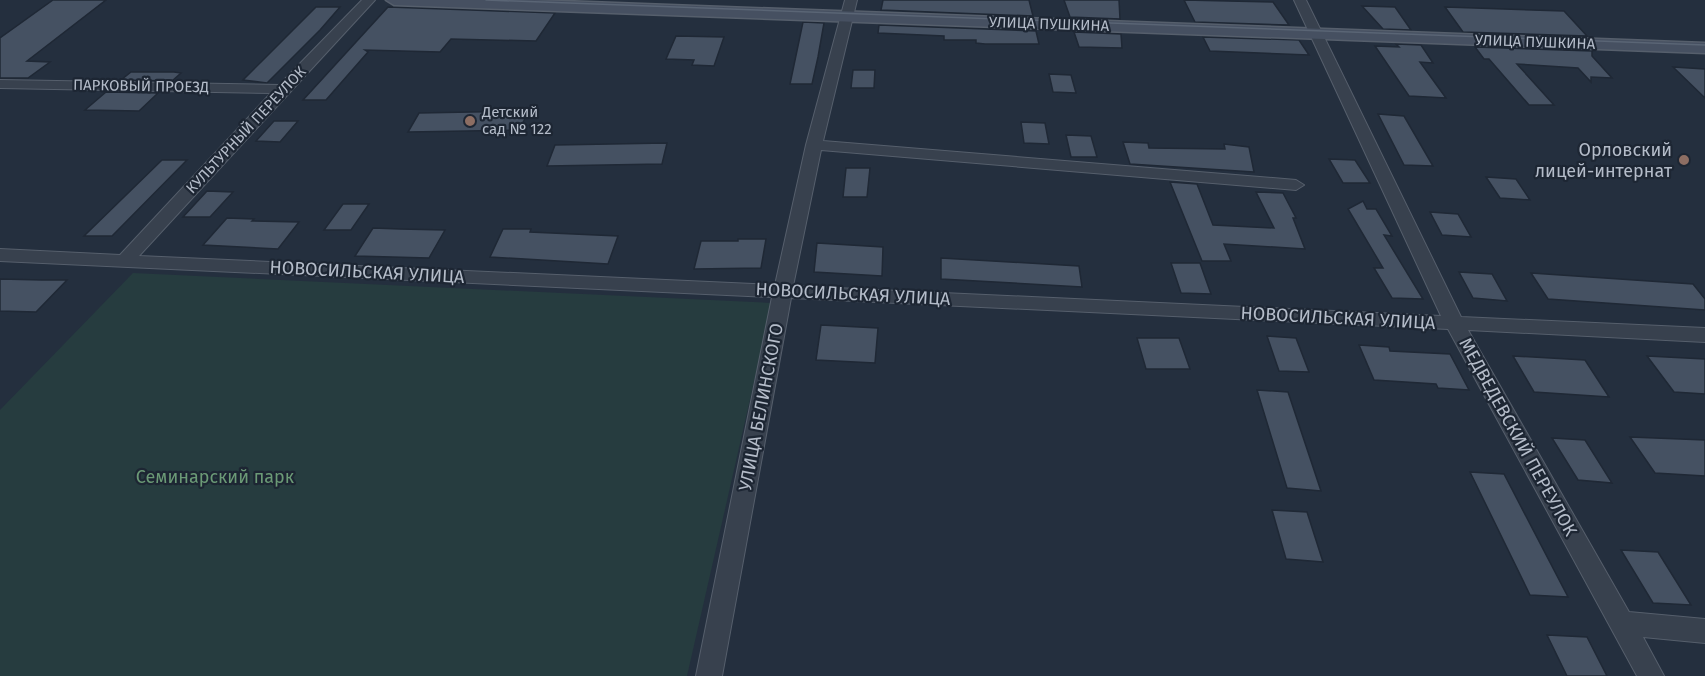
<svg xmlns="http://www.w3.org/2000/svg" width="1705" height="676" viewBox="0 0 1705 676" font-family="'Fira Sans',sans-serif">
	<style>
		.green { fill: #263c3f }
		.building { fill: #455162; stroke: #1f2835; stroke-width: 1.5 }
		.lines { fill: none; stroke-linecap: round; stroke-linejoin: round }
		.minor-casing { stroke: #565f6c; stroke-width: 2 }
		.secondary-casing { stroke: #565f6c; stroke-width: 3 }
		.minor { fill: #38414e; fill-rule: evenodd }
		.secondary { fill: #465061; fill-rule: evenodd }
		.tram { stroke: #5a6575; stroke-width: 1.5 }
		.education-dot { fill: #8d6e63; stroke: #1d2633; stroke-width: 2 }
		.labels { text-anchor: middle; stroke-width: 4.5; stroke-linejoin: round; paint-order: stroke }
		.far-street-label { font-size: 15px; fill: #b4bcc9; stroke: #1d2633 }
		.far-poi-label { font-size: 15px; fill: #b4bcc9; stroke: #1d2633; text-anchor: start }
		.poi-label { font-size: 18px; fill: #b4bcc9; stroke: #1d2633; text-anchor: end }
		.street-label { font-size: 18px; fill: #b4bcc9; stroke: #1d2633 }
		.park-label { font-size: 18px; fill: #6b9a76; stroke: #1d2633 }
	</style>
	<rect width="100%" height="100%" fill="#242f3e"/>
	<polygon class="green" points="133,273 772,303 687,676 0,676 0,410"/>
	<g class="building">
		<polygon points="53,0 106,0 27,61 50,62 28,78 0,78 0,38"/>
		<polygon points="883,0 1029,0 1033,16 881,10"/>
		<polygon points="1064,0 1119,0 1120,19 1070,17"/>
		<polygon points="1184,0 1273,2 1289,25 1195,22"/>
		<polygon points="1362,6 1395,7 1411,30 1383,29"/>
		<polygon points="316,7 340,7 320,30 267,83 243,80"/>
		<polygon points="388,7 471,10 555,13 536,41 451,39 440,52 365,50 368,52 326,100 303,100"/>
		<polygon points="1445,7 1564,11 1587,36 1463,32"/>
		<polygon points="803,22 824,23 818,57 812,84 790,84"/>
		<polygon points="879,25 1036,31 1039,44 985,44 976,43 976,40 944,40 944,36 878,33"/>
		<polygon points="1074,32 1121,34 1122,48 1079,47"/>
		<polygon points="676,36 724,37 714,66 692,65 694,60 666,59"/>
		<polygon points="1203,37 1299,40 1309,55 1210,51"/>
		<polygon points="1396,44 1421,45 1433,63 1420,62 1446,98 1409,96 1375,46 1399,47"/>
		<polygon points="1475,47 1592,51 1592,56 1612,78 1591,77 1591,82 1578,68 1517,64 1554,105 1529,105 1489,59 1484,59"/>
		<polygon points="1673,67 1705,69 1705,98"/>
		<polygon points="853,70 875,70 874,88 851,88"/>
		<polygon points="131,72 174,72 181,73 172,81 121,80"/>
		<polygon points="1049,74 1071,75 1076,93 1053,92"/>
		<polygon points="106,92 158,93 139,111 85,110"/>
		<polygon points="528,111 520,130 408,132 419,113"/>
		<polygon points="1378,114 1404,116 1433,166 1404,165"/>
		<polygon points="274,121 298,121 280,142 256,141"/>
		<polygon points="1021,122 1045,123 1049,144 1024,143"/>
		<polygon points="1066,135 1091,136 1097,157 1071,157"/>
		<polygon points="1123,142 1148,143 1149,148 1225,149 1224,144 1249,147 1254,172 1130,164"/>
		<polygon points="667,143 662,164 547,166 555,145"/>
		<polygon points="1329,159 1355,160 1370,183 1343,183"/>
		<polygon points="162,160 187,160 112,236 84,236"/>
		<polygon points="846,168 870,168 867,197 843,197"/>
		<polygon points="1486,177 1516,179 1530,200 1500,198"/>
		<polygon points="1170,182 1197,184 1213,225 1274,228 1256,192 1283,193 1296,218 1293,218 1305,249 1224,244 1231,261 1202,261"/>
		<polygon points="207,191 233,192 210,217 183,217"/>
		<polygon points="1363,201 1367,209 1376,209 1392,236 1384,235 1423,299 1392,298 1374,268 1383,268 1348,209"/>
		<polygon points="343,204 369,204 351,230 324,230"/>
		<polygon points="1430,212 1458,214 1471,237 1442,235"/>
		<polygon points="227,218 254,219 252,221 299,222 278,249 203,245"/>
		<polygon points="373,228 400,229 445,230 429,258 355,256"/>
		<polygon points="503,229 531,229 530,232 618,236 608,264 490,257"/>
		<polygon points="738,239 766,239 761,268 694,269 701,241 738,241"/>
		<polygon points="817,243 883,247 882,276 814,272"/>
		<polygon points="941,258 1079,266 1082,287 941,279"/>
		<polygon points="1171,263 1200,263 1211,294 1181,293"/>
		<polygon points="1459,272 1492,274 1507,301 1473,298"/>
		<polygon points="1531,273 1693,284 1705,299 1705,310 1548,299"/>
		<polygon points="0,279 42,280 67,280 36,312 0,311"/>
		<polygon points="821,325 878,328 875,363 816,360"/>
		<polygon points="1267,336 1296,338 1309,372 1279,371"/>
		<polygon points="1137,338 1179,338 1190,369 1146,369"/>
		<polygon points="1359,345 1389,347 1390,351 1450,354 1469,390 1438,388 1436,384 1374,380"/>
		<polygon points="1513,356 1585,360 1609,397 1534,392"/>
		<polygon points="1647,356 1705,359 1705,394 1674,392"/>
		<polygon points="1257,390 1288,392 1321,491 1287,488"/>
		<polygon points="1630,437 1705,440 1705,476 1655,473"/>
		<polygon points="1552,438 1585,440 1612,483 1578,480"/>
		<polygon points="1470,472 1504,474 1568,597 1530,595"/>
		<polygon points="1272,510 1307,512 1323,562 1286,559"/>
		<polygon points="1621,550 1658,552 1691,605 1653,603"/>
		<polygon points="1547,635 1587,637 1607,676 1567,676"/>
	</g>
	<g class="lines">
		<g class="minor-casing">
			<polygon id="minor" points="362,0 375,0 139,256 775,285 806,145 845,0 857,0 823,141 1296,180 1304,185 1296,190 821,150 793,286 1441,316 1294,0 1306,0 1461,317 1705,328 1705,342 1468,330 1629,612 1705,619 1705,643 1643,637 1664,676 1637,676 1448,329 791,298 722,676 696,676 772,297 0,261 0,249 120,255 271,93 0,88 0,80 279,85"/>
		</g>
		<g class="secondary-casing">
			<polygon id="secondary" points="386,0 534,0 1705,43 1705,53 394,5"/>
		</g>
		<use href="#minor" class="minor"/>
		<use href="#secondary" class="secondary"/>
		<polyline class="tram" points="486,0 1705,45"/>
	</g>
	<g class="education-dot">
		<circle cx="470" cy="121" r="6"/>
		<circle cx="1684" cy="160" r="6"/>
	</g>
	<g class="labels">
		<g class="far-street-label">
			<text transform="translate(1049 24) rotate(2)" y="5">УЛИЦА ПУШКИНА</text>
			<text transform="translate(1535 42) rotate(2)" y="5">УЛИЦА ПУШКИНА</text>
			<text transform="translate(141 86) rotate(1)" y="5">ПАРКОВЫЙ ПРОЕЗД</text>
			<text transform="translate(246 130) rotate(-47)" y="5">КУЛЬТУРНЫЙ ПЕРЕУЛОК</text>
		</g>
		<g class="far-poi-label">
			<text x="482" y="117">Детский<tspan x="482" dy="17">сад № 122</tspan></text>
		</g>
		<g class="poi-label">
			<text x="1672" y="156">Орловский<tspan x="1672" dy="21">лицей-интернат</tspan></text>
		</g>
		<g class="street-label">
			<text transform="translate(367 272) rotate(3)" y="6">НОВОСИЛЬСКАЯ УЛИЦА</text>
			<text transform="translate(853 294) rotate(3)" y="6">НОВОСИЛЬСКАЯ УЛИЦА</text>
			<text transform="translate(1338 318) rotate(3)" y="6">НОВОСИЛЬСКАЯ УЛИЦА</text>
			<text transform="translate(761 407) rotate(-79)" y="6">УЛИЦА БЕЛИНСКОГО</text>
			<text transform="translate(1518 437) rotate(61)" y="6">МЕДВЕДЕВСКИЙ ПЕРЕУЛОК</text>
		</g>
		<g class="park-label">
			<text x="215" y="483">Семинарский парк</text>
		</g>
	</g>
</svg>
